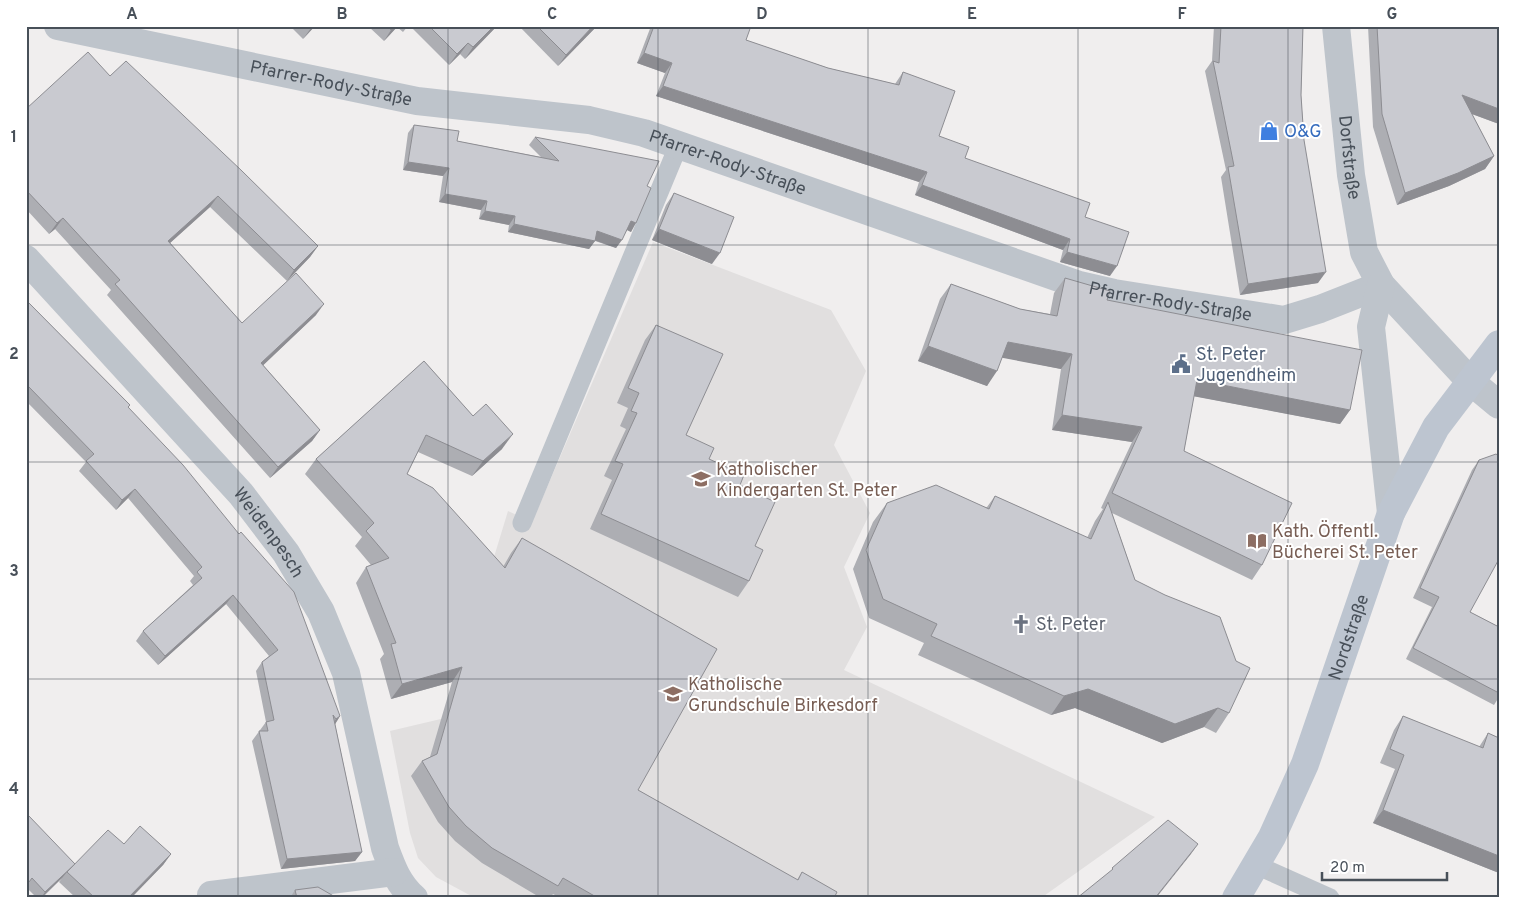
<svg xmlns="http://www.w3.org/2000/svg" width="1525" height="924" viewBox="0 0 1525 924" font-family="Overpass,sans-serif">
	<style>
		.education { fill: #e1dfdf }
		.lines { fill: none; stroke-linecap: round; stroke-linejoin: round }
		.lane { stroke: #bec4cb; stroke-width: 19 }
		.street { stroke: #bec4cb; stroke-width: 28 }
		.secondary { stroke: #bdc5d0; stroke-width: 28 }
		.wall { fill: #adaeb3 }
		.shaded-wall { fill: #8d8d92 }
		.building { fill: #c9cad0; stroke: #8d8d92 }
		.grid { fill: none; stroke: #485059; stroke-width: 1; stroke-opacity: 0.55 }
		.labels { text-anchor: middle; stroke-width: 4; stroke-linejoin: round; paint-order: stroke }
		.street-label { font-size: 18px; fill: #485059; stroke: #fff }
		.shop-label { font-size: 18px; fill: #366cbe; stroke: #fff; text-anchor: start }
		.service-label { font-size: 18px; fill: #4e5e75; stroke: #fff; text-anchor: start }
		.education-label { font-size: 18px; fill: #785e54; stroke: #fff; text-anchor: start }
		.worship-label { font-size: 18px; fill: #5b616d; stroke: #fff; text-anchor: start }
		.neatline { fill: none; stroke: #485059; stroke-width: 2 }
		.grid-label { font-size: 16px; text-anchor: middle; font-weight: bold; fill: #485059 }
	</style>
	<rect width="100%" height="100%" fill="#f0eeee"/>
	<polygon class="education" points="653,242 831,310 866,371 834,445 870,513 844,567 867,627 844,670 1155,817 1041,898 475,898 436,877 418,858 410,833 390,731 445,718 508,511 532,522"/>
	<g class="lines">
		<g class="lane">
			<polyline points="522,523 679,144"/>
			<polyline points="1256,865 1330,898"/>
		</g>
		<g class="street">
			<path id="s1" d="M 58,26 L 417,101 L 589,120 L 644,133 L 1079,285 L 1114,293 L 1284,320 L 1320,309 L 1381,285"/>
			<path id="s2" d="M 1336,26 L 1351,175 L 1364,252 L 1381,285 L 1470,381 L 1499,405"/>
			<path id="s3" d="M 26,259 L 241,494 L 286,553 L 321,612 L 346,673 L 385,848 C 392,867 398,884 414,898"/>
			<polyline points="1381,285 1371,327 1391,513"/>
			<polyline points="211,895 394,872"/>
		</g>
		<path class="secondary" id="s4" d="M 1236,898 L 1272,837 L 1305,764 L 1391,513 L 1436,427 L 1499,344"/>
	</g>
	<g class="wall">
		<polygon points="290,26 315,26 303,39"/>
		<polygon points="368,26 408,26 403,32 397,27 384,41"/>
		<polygon points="410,26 497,26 465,59 460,54 449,65"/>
		<polygon points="519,26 597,26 558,66"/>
		<polygon points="651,26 676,26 746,40 828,68 895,84 903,72 939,136 965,158 1085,217 1110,276 1060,262 1063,250 915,195 919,182 656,96 665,73 637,63"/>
		<polygon points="1214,26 1303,26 1301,95 1304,140 1318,283 1240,295 1221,177 1226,170 1205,71 1212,61"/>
		<polygon points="1368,26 1499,26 1499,124 1472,114 1494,156 1485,169 1449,186 1397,205 1373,127"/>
		<polygon points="110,76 318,246 310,257 287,281 210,207 170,243 242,323 316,315 263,365 320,430 312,441 270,478 107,295 111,290 55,229 49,234 26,209 26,109"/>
		<polygon points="414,125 457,141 541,157 529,145 535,137 647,186 631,232 627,230 616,248 595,241 589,249 508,232 509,225 479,219 481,210 439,202 443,176 403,170 408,133"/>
		<polygon points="674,193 712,264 652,240 666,205"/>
		<polygon points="1065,278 1107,300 1350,410 1340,424 1194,396 1184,451 1262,565 1252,580 1112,513 1135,580 1229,713 1216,733 1204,727 1162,743 1075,708 1051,715 918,655 924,643 869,618 853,569 873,522 887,503 987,507 995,496 1087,538 1095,521 1103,509 1101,508 1132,442 1052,430 1061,369 1002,357 987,386 918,361 940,299 951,284 1020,309 1050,314 1054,293"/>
		<polygon points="26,300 130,405 128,408 340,716 335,724 362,852 355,861 281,869 252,741 266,722 256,671 262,662 269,656 226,604 158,665 136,641 143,631 193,585 190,581 194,576 128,498 116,510 79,471 86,462 26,401"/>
		<polygon points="656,325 686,435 709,459 740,485 755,546 749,581 738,597 590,529 612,480 604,476 626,429 620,426 628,408 617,403 645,340"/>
		<polygon points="424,361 502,449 472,476 418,452 407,474 503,567 511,553 522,538 638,790 797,880 802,872 834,898 561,898 553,894 550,898 541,898 482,863 455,841 438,822 411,776 422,761 430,757 452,682 391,699 380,659 384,654 356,583 366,567 371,565 355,546 362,537 305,474 316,459"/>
		<polygon points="1479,460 1470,612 1499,627 1499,697 1494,705 1406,659 1432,607 1413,598 1472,470"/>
		<polygon points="1403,716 1479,747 1488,733 1499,738 1499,873 1373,823 1395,769 1380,763 1394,730"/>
		<polygon points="26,817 75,864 124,844 171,854 163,865 131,898 76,898 59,882 62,878 42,898 37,898 26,887"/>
		<polygon points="295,890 337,898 290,898"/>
	</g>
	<g class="shaded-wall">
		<polygon points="312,26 315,26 303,39 311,28"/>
		<polygon points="395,26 398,26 384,41 391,30"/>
		<polygon points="494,26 497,26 465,59 473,47"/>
		<polygon points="593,26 597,26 558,66 566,55"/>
		<polygon points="468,43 460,54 449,65 457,54"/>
		<polygon points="644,53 672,63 665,73 637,63"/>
		<polygon points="663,86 927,172 919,182 656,96"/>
		<polygon points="1462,95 1499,109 1499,124 1453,107"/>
		<polygon points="1494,156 1485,169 1449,186 1397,205 1405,193"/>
		<polygon points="408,162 449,168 443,176 403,170"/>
		<polygon points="922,185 1070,239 1063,250 915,195"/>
		<polygon points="445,194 487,201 481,210 439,202"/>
		<polygon points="218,196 210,207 160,252 168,241"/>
		<polygon points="485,211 515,216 509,225 479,219"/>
		<polygon points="63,218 55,229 49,234 57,223"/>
		<polygon points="631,221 636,223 631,232 625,229"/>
		<polygon points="514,224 595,241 589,249 508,232"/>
		<polygon points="659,229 720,253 712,264 652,240"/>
		<polygon points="597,231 622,240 616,248 591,239"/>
		<polygon points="318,246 310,257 287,281 294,270"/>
		<polygon points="1067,252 1117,266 1110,276 1060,262"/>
		<polygon points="1326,272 1318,283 1240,295 1248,284"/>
		<polygon points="324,304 316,315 254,374 261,363"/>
		<polygon points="1008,342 1072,354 1061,369 998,357"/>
		<polygon points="928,346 997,371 987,386 918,361"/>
		<polygon points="1197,380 1350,410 1340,424 1187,395"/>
		<polygon points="1062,415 1142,427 1132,442 1052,430"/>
		<polygon points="320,430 312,441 270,478 278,467"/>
		<polygon points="513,434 502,449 472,476 483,461"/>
		<polygon points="135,489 128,498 116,510 122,500"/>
		<polygon points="233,595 226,604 158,665 165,656"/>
		<polygon points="462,667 452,682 391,699 402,684"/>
		<polygon points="1088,689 1218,708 1204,727 1162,743 1075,708 1051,715 1064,696"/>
		<polygon points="340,716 334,726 329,728 336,719"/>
		<polygon points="1383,810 1499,856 1499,873 1373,823"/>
		<polygon points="1198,844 1191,854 1156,898 1155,898"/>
		<polygon points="362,852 355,861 281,869 287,859"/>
		<polygon points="171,854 163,865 131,898 128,898"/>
		<polygon points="75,864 67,872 62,878 41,898 45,892"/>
	</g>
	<g class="building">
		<polygon points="388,26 395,26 391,30"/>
		<polygon points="429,26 494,26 473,47 468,43 457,54"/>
		<polygon points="537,26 593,26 566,55"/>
		<polygon points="654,26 751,26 746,40 828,68 899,85 903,72 955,91 939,136 969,147 965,158 1090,203 1085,217 1129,232 1117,266 1067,252 1070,239 922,185 927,172 663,86 672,63 644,53"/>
		<polygon points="1221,26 1303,26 1301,95 1304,140 1326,272 1248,284 1228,167 1234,166 1213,61 1219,63"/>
		<polygon points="1377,26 1499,26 1499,109 1462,95 1494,156 1458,173 1405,193 1382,114"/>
		<polygon points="88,52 110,76 126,61 242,171 318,246 294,270 218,196 168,241 242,323 296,273 324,304 261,363 320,430 278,467 115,284 120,280 63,218 57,223 26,190 26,109"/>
		<polygon points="414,125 459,131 457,141 559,161 535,137 659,161 647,186 651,188 636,223 631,221 622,240 597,231 595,241 514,224 515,216 485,211 487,201 445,194 449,168 408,162"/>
		<polygon points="674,193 734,217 720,253 659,229"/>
		<polygon points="1065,278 1110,291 1107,300 1362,350 1350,410 1197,380 1184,451 1292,503 1262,565 1112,493 1142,427 1062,415 1072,354 1008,342 997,371 928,346 951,284 1020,309 1057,316"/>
		<polygon points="26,300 130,405 128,407 183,465 239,534 241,532 294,592 340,716 336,719 333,715 362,852 287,859 259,731 268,731 266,722 274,720 262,662 278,650 233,595 165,656 143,631 202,578 197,572 202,567 135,489 122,500 86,461 94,454 29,387 26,390"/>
		<polygon points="656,325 723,354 686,435 714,448 709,459 744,475 740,485 775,502 755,546 763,550 749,581 601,514 623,464 615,461 637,413 631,411 639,393 628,388"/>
		<polygon points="424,361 473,416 486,404 513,434 483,461 426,435 407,474 433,488 505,568 522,538 717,649 638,790 798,880 802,872 837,892 834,898 598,898 563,878 558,886 492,848 466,826 449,807 422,761 437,754 462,667 402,684 391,644 396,643 366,567 389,558 366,531 374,523 316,459"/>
		<polygon points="1496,454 1499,456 1499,559 1470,612 1499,627 1499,693 1413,648 1439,597 1420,588 1479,460"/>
		<polygon points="936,485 989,509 995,496 1091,539 1108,502 1135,580 1165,595 1220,617 1236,661 1250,668 1229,713 1218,708 1175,724 1088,689 1064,696 931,636 937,624 883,599 866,550 887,503"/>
		<polygon points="1403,716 1483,748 1488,733 1499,738 1499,856 1383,810 1404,755 1390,749"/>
		<polygon points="28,815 75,864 45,892 32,878 29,882 26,879 26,817"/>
		<polygon points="1168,820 1198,844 1155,898 1077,898 1113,869 1112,868"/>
		<polygon points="140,826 171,854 128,898 95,898 67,872 108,830 124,844"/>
		<polygon points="318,887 337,898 297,898 295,890"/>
		<polygon points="253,896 257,898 237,898"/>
	</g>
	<path class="grid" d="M 238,26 L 238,898M 448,26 L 448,898M 658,26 L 658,898M 868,26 L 868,898M 1078,26 L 1078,898M 1288,26 L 1288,898M 26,245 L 1499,245M 26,462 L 1499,462M 26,679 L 1499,679"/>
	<defs>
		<g id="shop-bare" transform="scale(1.5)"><path d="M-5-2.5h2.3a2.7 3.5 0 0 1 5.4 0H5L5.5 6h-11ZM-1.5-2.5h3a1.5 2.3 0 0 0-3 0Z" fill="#3f7fe0" stroke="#fff" stroke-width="2.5" paint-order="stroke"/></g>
		<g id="civic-bare" transform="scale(1.5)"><path d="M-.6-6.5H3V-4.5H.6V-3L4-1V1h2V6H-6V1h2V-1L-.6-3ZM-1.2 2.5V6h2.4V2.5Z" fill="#5c6f8a" stroke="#fff" stroke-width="2.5" paint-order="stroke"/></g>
		<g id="school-bare" transform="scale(1.5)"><path d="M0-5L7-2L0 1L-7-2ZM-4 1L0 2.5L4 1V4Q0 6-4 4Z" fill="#8d6e63" stroke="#fff" stroke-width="2.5" paint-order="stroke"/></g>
		<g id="library-bare" transform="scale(1.5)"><path d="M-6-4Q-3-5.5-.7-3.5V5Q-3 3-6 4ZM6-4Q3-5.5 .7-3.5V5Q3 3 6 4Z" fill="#8d6e63" stroke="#fff" stroke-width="2.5" paint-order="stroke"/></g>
		<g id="church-bare" transform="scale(1.5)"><path d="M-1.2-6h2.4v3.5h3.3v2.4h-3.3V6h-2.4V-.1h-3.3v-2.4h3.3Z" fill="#6b7280" stroke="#fff" stroke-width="2.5" paint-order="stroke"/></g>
	</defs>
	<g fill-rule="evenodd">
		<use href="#shop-bare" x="1269" y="131"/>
		<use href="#civic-bare" x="1181" y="364"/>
		<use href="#school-bare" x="701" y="479"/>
		<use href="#library-bare" x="1257" y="541"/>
		<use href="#church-bare" x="1021" y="624"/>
		<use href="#school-bare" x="673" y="694"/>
	</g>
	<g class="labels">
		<g class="street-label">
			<text dy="6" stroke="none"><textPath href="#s1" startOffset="279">Pfarrer-Rody-Straße</textPath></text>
			<text dy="6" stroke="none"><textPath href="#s2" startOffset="132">Dorfstraße</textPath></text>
			<text dy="6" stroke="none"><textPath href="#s1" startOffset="685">Pfarrer-Rody-Straße</textPath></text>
			<text dy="6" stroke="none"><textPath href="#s1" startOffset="1150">Pfarrer-Rody-Straße</textPath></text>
			<text dy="6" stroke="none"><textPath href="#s3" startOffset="366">Weidenpesch</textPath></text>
			<text dy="6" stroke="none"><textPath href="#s4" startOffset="285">Nordstraße</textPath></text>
		</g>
		<g class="shop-label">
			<text x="1284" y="137">O&amp;G</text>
		</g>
		<g class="service-label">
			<text x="1196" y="360">St. Peter<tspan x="1196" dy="21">Jugendheim</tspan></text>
		</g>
		<g class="education-label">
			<text x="716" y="475">Katholischer<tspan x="716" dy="21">Kindergarten St. Peter</tspan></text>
			<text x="1272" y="537">Kath. Öffentl.<tspan x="1272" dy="21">Bücherei St. Peter</tspan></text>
			<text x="688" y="690">Katholische<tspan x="688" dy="21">Grundschule Birkesdorf</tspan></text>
		</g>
		<g class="worship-label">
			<text x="1036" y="630">St. Peter</text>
		</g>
	</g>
	<rect width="1525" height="924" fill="none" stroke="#ffffff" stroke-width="55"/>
	<path d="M1322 872v8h125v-8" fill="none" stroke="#485059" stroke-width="2.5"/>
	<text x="1330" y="872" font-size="15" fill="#485059" stroke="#ffffff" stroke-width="4" paint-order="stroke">20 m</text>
	<rect x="28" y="28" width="1470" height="868" class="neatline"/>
	<g class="grid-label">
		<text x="132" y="19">A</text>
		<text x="342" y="19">B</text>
		<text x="552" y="19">C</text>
		<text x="762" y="19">D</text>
		<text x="972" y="19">E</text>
		<text x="1182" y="19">F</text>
		<text x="1392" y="19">G</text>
		<text x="14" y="142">1</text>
		<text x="14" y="359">2</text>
		<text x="14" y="576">3</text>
		<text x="14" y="794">4</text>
	</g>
</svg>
